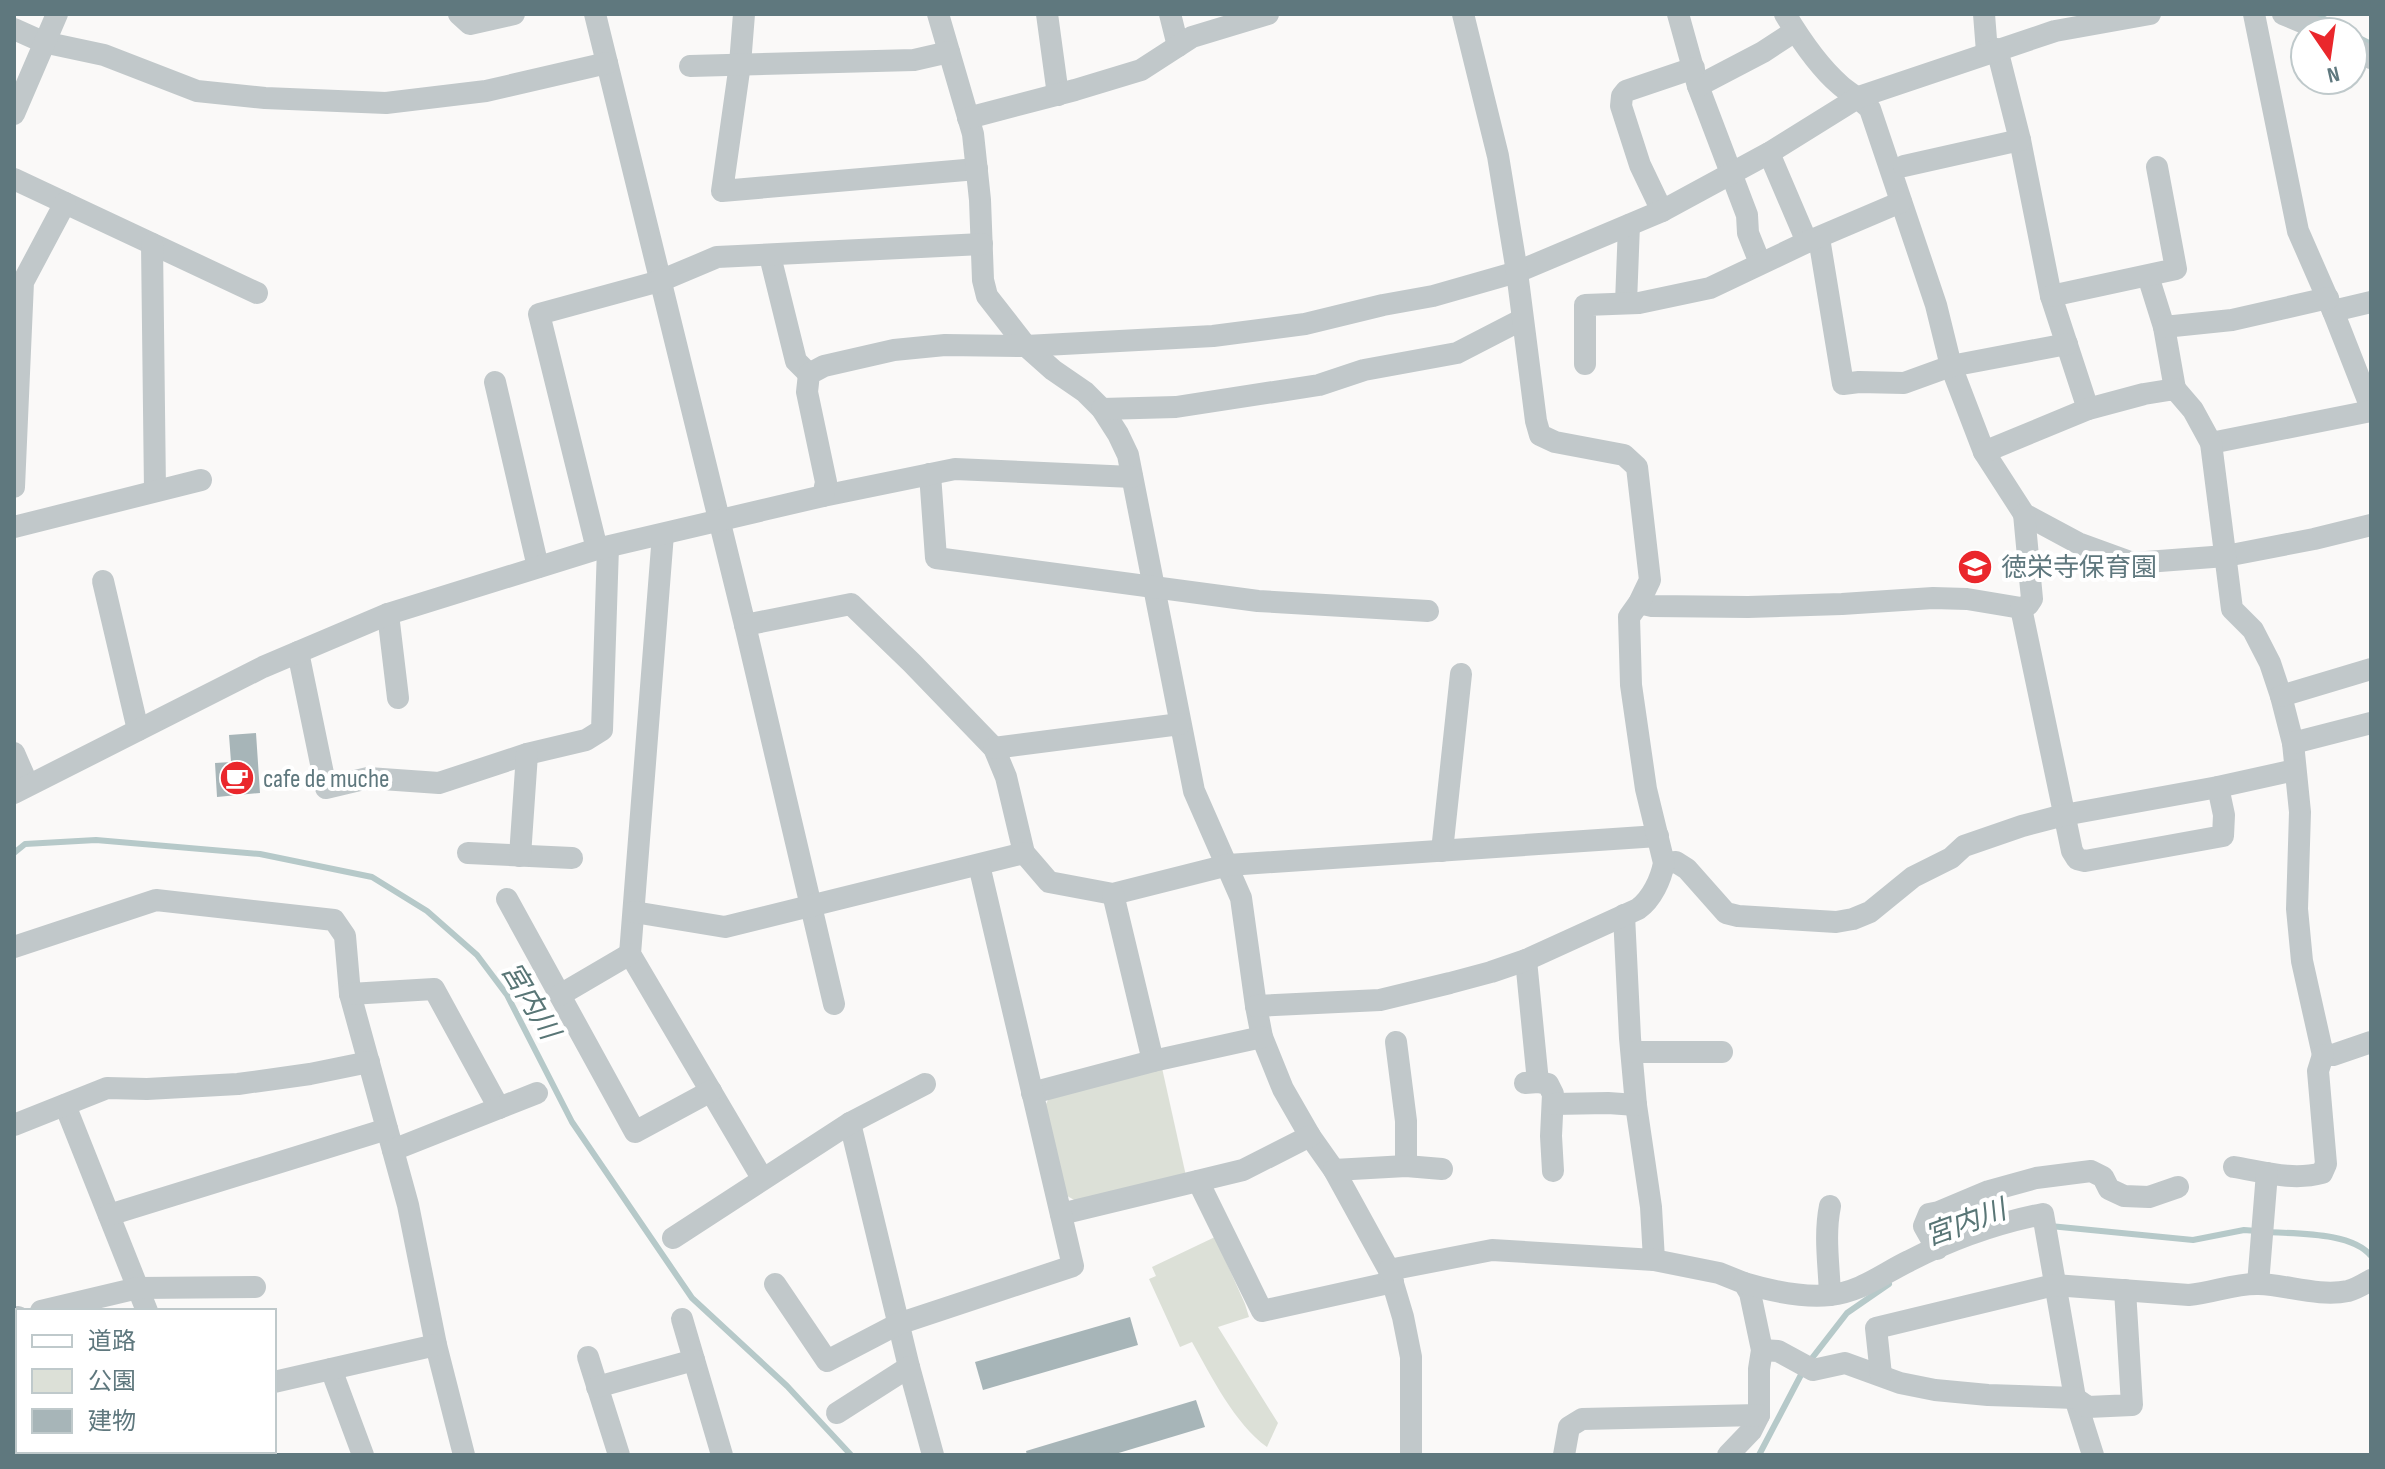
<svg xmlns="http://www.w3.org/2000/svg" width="2385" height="1469" viewBox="0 0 2385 1469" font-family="'Sofia Sans Condensed','Noto Sans JP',sans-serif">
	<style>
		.green { fill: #dce0d7 }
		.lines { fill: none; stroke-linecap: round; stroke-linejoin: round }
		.stream { stroke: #b6c9c9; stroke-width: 6 }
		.building { fill: #a7b5b8 }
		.major-casing { stroke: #b4bcbe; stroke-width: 32 }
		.minor { stroke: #c1c8ca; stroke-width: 22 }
		.major { stroke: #fff; stroke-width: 28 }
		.labels { text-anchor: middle; stroke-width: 8; stroke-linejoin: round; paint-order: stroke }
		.poi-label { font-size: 26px; fill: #5f787e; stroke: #fff; text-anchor: start }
		.water-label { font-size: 28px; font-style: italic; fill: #597676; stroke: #fff }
	</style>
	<rect width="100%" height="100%" fill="#faf9f8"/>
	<g class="green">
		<polygon points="1162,1068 1186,1176 1076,1201 1062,1193 1043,1110 1051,1094"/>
		<path d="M 1215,1237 L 1245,1304 L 1249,1317 L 1218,1327 L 1278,1423 L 1267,1447 C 1235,1424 1211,1376 1192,1342 L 1180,1347 L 1149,1279 L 1156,1276 L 1152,1267 Z"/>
	</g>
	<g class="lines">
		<g class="stream">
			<polyline points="2315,14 2348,32"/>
			<polyline points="2353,35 2371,44"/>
			<polyline points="14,853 25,844 96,840 260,854 372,877 427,911 477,955 507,995 572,1122 692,1298 787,1386 851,1455"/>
			<polyline points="2050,1226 2193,1240 2244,1230 2257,1231"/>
			<path d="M 2268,1232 C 2297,1234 2352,1232 2371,1256"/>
			<polyline points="1809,1362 1847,1313 1889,1284"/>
			<polyline points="1759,1455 1803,1371"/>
		</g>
	</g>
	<g class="building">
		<polygon points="256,733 260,793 217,797 215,763 231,762 229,735"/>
		<polygon points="1130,1317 1138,1345 983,1390 975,1362"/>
		<polygon points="1196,1400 1205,1427 1112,1455 1027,1455 1026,1451"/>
	</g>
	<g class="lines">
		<g class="major-casing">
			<g id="major">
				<polyline points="14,1386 18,1402"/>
				<polyline points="30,1451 31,1455"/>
			</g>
		</g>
		<g class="minor">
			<polyline points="459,14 470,24 514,14"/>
			<polyline points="595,14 745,625 834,1004"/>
			<polyline points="744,14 740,64 722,191 977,169"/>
			<polyline points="938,14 973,134 980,200 983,280 987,296 1026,346 1053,370 1085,392 1102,409 1118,434 1128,455 1194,791 1241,898 1256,1006 1262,1037 1283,1089 1310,1136 1334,1170 1389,1270 1403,1317 1411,1357 1411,1455"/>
			<polyline points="1047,14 1058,95"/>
			<polyline points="1170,14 1178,46"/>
			<polyline points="1678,14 1698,86 1747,215 1748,233 1760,263"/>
			<path d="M 1785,14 C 1800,39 1818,66 1840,85 C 1850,94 1861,99 1870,109 L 1936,305 L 1951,366 L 1984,452 L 2024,514 L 2078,543 L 2133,563 L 2226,556 L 2314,539 L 2371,525"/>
			<polyline points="1984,14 1987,52"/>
			<polyline points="2254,14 2298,231 2333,311 2371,408"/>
			<polyline points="2283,14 2326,32"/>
			<polyline points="14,29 43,42 104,55 197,91 265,98 386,103 486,91 607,63"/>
			<polyline points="2353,47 2371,58"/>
			<polyline points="1997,49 2020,140 2051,296 2088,409"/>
			<polyline points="690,66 914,60 949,52"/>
			<polyline points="1698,86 1763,52 1795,31"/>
			<polyline points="14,114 57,14"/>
			<polyline points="968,118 1075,90 1141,70 1192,37 1268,14"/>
			<polyline points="1769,153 1807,242"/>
			<polyline points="1904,166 2020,140"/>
			<polyline points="14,179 257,293"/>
			<polyline points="1662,211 1640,165 1621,106 1622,96 1626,91 1694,68"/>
			<polyline points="1819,238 1843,384 1859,382 1904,383 1951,366 2067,344"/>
			<polyline points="152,244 155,491"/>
			<polyline points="770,256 796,361 809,374"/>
			<polyline points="2148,276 2164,327 2175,389"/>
			<polyline points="2051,296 2176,269 2157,167"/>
			<polyline points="1626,303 1629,225"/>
			<polyline points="2333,311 2371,302"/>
			<polyline points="2164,327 2232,320 2328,298"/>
			<polyline points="1585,364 1585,305 1639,303 1710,288 1807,242 1901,202"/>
			<polyline points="495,382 538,567"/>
			<polyline points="1102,409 1176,407 1319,385 1364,370 1457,353 1521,320"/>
			<polyline points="2211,443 2371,411"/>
			<polyline points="1984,452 2088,409 2144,394 2175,389 2193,410 2211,443 2232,609 2253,630 2270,663 2281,696 2293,743 2300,812 2297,909 2302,961 2323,1055 2333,1055 2371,1042"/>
			<polyline points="930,474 936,558 1258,601 1428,611"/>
			<polyline points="14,487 23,282 65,203"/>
			<polyline points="823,496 955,469 1132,477"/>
			<polyline points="14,527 201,480"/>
			<polyline points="663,534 630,954 762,1178"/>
			<polyline points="597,549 539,314 660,281 717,257 982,244"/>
			<polyline points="103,581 138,730"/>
			<polyline points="1639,603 1652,606 1748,607 1842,604 1933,598 1967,599 2021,608 2028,605 2032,599 2024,514"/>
			<polyline points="2021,608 2072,851 2077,859 2085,861 2223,836 2224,815 2218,787"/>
			<polyline points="388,614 398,698"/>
			<polyline points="745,625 851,604 912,663 994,748 1006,777 1024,853 1049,882 1113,894 1228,865 1658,836"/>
			<polyline points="298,652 326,788 368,778 439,783 527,754 586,740 602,730 608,547"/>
			<polyline points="2281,696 2371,669"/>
			<polyline points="2293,743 2371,723"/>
			<polyline points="994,748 1180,724"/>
			<polyline points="14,753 28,785"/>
			<polyline points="14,793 263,667 388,614 597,549 823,496 826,482 807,392 809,374 824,366 894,350 945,345 1026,346 1213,336 1305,324 1383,305 1433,296 1517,272 1662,211 1769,153 1859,97 2055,31 2150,14"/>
			<polyline points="1442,851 1461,674"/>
			<polyline points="468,853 572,858"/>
			<polyline points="520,856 527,754"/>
			<polyline points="1664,863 1676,862 1687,869 1726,913 1738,916 1836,922 1853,919 1870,912 1913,877 1951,858 1964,846 2022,826 2064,815 2218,787 2295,770"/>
			<polyline points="1113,894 1153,1061"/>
			<polyline points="507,899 635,1132 711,1091"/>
			<polyline points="634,912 725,927 1024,853"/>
			<polyline points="1624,915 1630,1038 1636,1105 1651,1207 1654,1260"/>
			<polyline points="14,947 156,900 334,920 345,936 350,994 408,1205 436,1345 464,1455"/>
			<polyline points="1526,960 1538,1082"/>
			<polyline points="350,994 434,989 499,1108"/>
			<polyline points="560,995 630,954"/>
			<path d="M 1256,1006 L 1380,1000 L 1450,983 L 1491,972 L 1526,960 L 1638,909 C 1652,899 1661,879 1664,863 L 1646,789 L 1631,685 L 1629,617 L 1639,603 L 1650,580 L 1637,467 L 1624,455 L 1555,442 L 1540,435 L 1536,421 L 1517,272 L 1498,156 L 1463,14"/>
			<polyline points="1396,1042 1406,1121 1406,1166"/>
			<polyline points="1633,1052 1722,1052"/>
			<polyline points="1525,1083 1538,1082 1548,1084 1553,1094 1551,1136 1553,1171"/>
			<polyline points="1032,1093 1153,1061 1262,1037"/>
			<polyline points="1554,1104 1608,1103 1636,1105"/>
			<polyline points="65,1105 147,1311"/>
			<polyline points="850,1123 909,1367 933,1455"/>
			<polyline points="14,1125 107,1088 147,1089 238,1084 310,1074 369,1062"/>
			<polyline points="393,1150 537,1093"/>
			<path d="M 2234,1167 C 2264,1172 2293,1181 2322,1173 L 2326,1164 L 2318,1071 L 2323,1055"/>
			<polyline points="1334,1170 1406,1166 1442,1169"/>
			<polyline points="1198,1181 1262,1311 1393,1282"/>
			<path d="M 1830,1206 C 1824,1236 1829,1265 1830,1295"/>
			<polyline points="1061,1214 1243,1170 1310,1136"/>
			<polyline points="109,1215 387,1129"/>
			<polyline points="673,1238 850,1123 925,1084"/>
			<polyline points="1937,1249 1924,1226 1929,1214 1939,1212 1989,1191 2036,1178 2091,1171 2103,1177 2109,1189 2124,1196 2149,1197 2178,1187"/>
			<polyline points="1389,1270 1492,1250 1654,1260 1719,1273 1744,1283 1750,1293 1762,1350 1759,1369 1759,1415 1751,1431 1728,1455"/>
			<path d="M 1744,1283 C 1771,1291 1802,1298 1830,1295 C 1861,1292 1882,1274 1909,1261 C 1952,1239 1997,1223 2043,1214 L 2075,1398 L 2093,1455"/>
			<polyline points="775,1284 827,1361 898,1324 1073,1266 979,865"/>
			<polyline points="2258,1284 2267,1173"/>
			<polyline points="41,1311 138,1288 255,1287"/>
			<polyline points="14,1318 18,1317"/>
			<polyline points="682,1319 722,1455"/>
			<polyline points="1762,1350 1778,1351 1813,1370 1845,1363 1900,1383 1935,1390 1988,1395 2075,1398 2088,1407 2132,1405 2125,1290"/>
			<polyline points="588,1357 619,1455"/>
			<polyline points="331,1369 363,1455"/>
			<path d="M 1881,1375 L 1876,1328 L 2054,1285 L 2189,1295 C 2213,1293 2235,1283 2259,1284 C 2287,1285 2319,1297 2348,1291 C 2356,1289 2364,1284 2371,1280"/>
			<polyline points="274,1382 436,1345"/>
			<polyline points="597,1387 694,1360"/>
			<polyline points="837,1413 909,1367"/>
			<polyline points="230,1451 231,1455"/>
			<polyline points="1564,1455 1569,1427 1582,1419 1759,1415"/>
		</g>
		<use href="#major" class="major"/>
	</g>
	<defs>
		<g id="school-disc" transform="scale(1.8)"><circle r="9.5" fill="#ea272c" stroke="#fff"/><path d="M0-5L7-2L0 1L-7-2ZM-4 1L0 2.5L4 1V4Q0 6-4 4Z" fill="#fff"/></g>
		<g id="cafe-disc" transform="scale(1.8)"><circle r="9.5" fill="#ea272c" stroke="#fff"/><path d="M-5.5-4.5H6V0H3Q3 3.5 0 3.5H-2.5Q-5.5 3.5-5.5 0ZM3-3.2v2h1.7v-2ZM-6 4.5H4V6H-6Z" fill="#fff"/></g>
	</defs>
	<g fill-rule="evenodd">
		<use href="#school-disc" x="1975" y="567"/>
		<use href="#cafe-disc" x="237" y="778"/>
	</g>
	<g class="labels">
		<g class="poi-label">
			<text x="2001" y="576">徳栄寺保育園</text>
			<text x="263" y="787">cafe de muche</text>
		</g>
		<g class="water-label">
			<text transform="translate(531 1000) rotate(59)" y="10">宮内川</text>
			<text transform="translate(1965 1222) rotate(-20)" y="10">宮内川</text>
		</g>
	</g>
	<rect width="2385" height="1469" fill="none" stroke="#5f787e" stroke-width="32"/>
	<rect x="16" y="1309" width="260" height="144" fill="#ffffff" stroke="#bfc9cb" stroke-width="2"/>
	<rect x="32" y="1335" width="40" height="12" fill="#ffffff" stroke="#bfc9cb" stroke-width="2"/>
	<text x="88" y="1349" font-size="24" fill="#5f787e">道路</text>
	<rect x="32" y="1369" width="40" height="24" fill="#dce0d7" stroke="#bfc9cb" stroke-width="2"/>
	<text x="88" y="1389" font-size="24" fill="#5f787e">公園</text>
	<rect x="32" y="1409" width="40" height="24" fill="#a7b5b8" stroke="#bfc9cb" stroke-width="2"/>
	<text x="88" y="1429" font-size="24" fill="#5f787e">建物</text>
	<g transform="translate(2329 56) rotate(167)"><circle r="38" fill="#ffffff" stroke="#bfc9cb" stroke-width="2"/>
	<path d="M0-6L14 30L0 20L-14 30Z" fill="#ea272c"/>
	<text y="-12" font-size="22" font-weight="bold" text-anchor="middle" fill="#5f787e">N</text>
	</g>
</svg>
